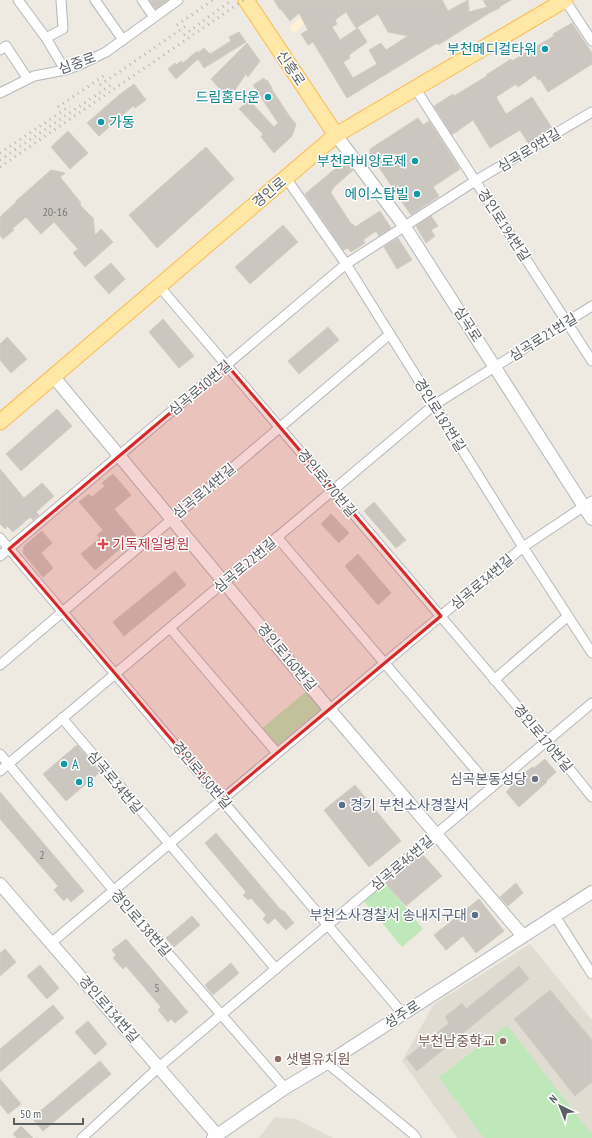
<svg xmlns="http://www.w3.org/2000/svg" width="592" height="1138" viewBox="0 0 592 1138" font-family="'PT Sans Narrow','Noto Sans KR',sans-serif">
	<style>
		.commercial { fill: #fff1d5 }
		.education { fill: #e0dcd1 }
		.green { fill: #bfe8ba }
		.building { fill: #cbc7c0; stroke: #d3cbbf; fill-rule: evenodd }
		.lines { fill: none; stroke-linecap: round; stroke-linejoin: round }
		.minor-casing { stroke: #b4b8bd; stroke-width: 11 }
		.tertiary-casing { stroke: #b4b8bd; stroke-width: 14 }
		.primary-casing { stroke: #feba4a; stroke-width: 17 }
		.minor { stroke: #fff; stroke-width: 9 }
		.tertiary { stroke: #fff; stroke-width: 12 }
		.primary { stroke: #ffe8a5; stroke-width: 15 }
		.rail { stroke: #b3b4b4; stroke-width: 3; stroke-dasharray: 1 5; stroke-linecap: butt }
		.marked { fill: #d62828; fill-opacity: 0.2; stroke: #d62828; stroke-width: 3; stroke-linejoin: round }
		.culture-dot { fill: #0f9aa8; stroke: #fff; stroke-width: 1.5 }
		.health-dot { fill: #e0444e; stroke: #fff; stroke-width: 1.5 }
		.worship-dot { fill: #6b7280; stroke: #fff; stroke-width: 1.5 }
		.service-dot { fill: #5c6f8a; stroke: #fff; stroke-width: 1.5 }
		.education-dot { fill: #8d6e63; stroke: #fff; stroke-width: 1.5 }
		.labels { text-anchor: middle; stroke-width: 3; stroke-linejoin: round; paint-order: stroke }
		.number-label { font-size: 12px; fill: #76797a }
		.culture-label { font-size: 14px; fill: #0d838f; stroke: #fff; text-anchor: end }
		.street-label { font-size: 14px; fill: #595f63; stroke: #fff }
		.health-label { font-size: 14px; fill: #be3a42; stroke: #fff; text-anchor: start }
		.worship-label { font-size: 14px; fill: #5b616d; stroke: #fff; text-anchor: end }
		.service-label { font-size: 14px; fill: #4e5e75; stroke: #fff; text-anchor: start }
		.education-label { font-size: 14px; fill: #785e54; stroke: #fff; text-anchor: end }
	</style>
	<rect width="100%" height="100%" fill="#eeeae1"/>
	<polygon class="commercial" points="318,0 330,0 293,34 290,27"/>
	<g class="education">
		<polygon points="530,944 592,1020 592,1138 457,1138 402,1061 434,1004"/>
		<polygon points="275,1117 296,1119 333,1138 259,1138"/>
	</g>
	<g class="green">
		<polygon points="308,690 325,710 277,749 260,730"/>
		<polygon points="386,883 423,929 402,947 364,901"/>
		<polygon points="507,1025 592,1134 592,1138 484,1138 439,1077"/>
	</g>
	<g class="building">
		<polygon points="149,0 168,0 156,9"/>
		<path d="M 274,0 L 442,0 L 448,11 L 468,0 L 469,12 L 487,7 L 483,0 L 511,0 L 499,7 L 500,8 L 491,12 L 438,45 L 437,43 L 347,98 L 313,42 L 308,45 L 301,34 L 308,30 L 299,13 L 290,21 L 281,9 L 280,10 ZM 346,12 L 356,28 L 378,14 L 388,32 L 408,36 L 386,50 L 381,43 L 369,50 L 377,64 L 353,78 L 343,62 L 350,58 L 349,55 L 367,42 L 358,28 L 340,40 L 332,27 L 337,24 L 335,20 Z"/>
		<polygon points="572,23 592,53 592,64 548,92 540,79 538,80 535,75 518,87 516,84 496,97 506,114 532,97 552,128 528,143 520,130 490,148 473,120 452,135 434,106 453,94 454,96 487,76 486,75 511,59 512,61 554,36 553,34"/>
		<polygon points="239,32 246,42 204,68 198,59 176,79 168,69 175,63 176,65 181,61 183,63 197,51 198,53 204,48 210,54 231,41 229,37"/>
		<polygon points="247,43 260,61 248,77 246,74 232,94 225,95 211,79"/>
		<polygon points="264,78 266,81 267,80 272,88 271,88 290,117 296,124 292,136 274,153 261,137 263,134 239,109 249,100 274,127 278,123 253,85"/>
		<polygon points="134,84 146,100 135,108 133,106 99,136 87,123 119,95"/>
		<polygon points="418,118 423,125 429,121 460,169 433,187 439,196 411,215 370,154 370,149"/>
		<polygon points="68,131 88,153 70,169 51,147"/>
		<polygon points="206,147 234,179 157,248 129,215"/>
		<polygon points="342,163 348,164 353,170 333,188 331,193 352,225 353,224 355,227 380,211 391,228 379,236 376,231 363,240 365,243 351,252 348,248 343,250 305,194"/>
		<polygon points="51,170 65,173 60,177 81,203 80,205 93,218 95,235 101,229 113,242 85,267 73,253 78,249 54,222 41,234 26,217 12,229 14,230 3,239 0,235 0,217 16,202 16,201"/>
		<polygon points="431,216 438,226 431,230 435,236 426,243 416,226"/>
		<polygon points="283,225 298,242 250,284 235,267"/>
		<polygon points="398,238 412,260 397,269 384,247"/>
		<polygon points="111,263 125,279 109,294 94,277"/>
		<polygon points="163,319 194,356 179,368 149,332"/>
		<polygon points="328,327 339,340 299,374 288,361"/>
		<polygon points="7,337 27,359 11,373 0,360 0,344"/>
		<polygon points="57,409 72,426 21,471 6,454"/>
		<polygon points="0,469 24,498 42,483 54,496 36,512 39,515 33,520 30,517 13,532 7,526 5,529 0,524"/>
		<polygon points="113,474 131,495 114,509 136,535 95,570 81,554 100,538 97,535 103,530 79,502 89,494 92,497 105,486 102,483"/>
		<polygon points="374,502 406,540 396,548 364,511"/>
		<polygon points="331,514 349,533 339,543 321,524"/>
		<polygon points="42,531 52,543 41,553 53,568 43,577 23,553 24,546"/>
		<polygon points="358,554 391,593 378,605 345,566"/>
		<polygon points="175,571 186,585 124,636 113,622"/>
		<polygon points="77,745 100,772 66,801 43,774"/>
		<polygon points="545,759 556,772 546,781 547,782 519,807 506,792 511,787 510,786 532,767 534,768"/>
		<polygon points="355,785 401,841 369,867 324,810"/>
		<polygon points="0,792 84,891 71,902 67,897 64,901 54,890 58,886 0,819"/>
		<polygon points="216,833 280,909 283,911 284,911 294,923 286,930 275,918 268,924 263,919 266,915 251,898 248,900 243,895 246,892 205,843"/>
		<polygon points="422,854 442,876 406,906 386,884"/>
		<polygon points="516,883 523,893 508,906 500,897"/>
		<polygon points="479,899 504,931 476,953 463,936 446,950 434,935"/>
		<polygon points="192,916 200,925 174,947 166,938"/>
		<polygon points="126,939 188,1012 175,1023 171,1019 168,1022 158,1010 161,1007 126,966 123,969 113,958 116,955 112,950"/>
		<polygon points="5,949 16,962 0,976 0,953"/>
		<polygon points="231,963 239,973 213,995 205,985"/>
		<polygon points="40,965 59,988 47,999 27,976"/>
		<polygon points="519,966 529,979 417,1071 406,1058 449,1023 445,1017 462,1003 466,1009"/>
		<polygon points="550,990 592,1040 592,1082 575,1096 514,1019"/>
		<polygon points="53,1005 64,1018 0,1072 0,1049"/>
		<polygon points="88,1021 107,1044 95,1055 75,1032"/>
		<polygon points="100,1061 111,1074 43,1131 32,1118"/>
		<polygon points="0,1079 21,1104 8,1114 0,1104"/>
		<polygon points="21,1126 33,1138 17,1138 13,1134"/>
	</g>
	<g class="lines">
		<g class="minor-casing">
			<g id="minor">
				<polyline points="18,0 46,38 65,70"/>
				<polyline points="95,0 123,40"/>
				<polyline points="142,0 154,17"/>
				<polyline points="565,0 592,41"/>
				<polyline points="46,38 63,29 61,0"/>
				<polyline points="0,50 6,46 28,79"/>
				<polyline points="415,88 592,361"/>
				<polyline points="0,93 34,76 65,70 77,66 106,52 178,0"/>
				<polyline points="286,178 346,264 523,547 592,653"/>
				<polyline points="159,286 547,741 592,797"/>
				<polyline points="277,537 491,788"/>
				<polyline points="0,538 403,1014"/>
				<polyline points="0,556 346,264 475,181 592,112"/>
				<polyline points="170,628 277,753"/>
				<polyline points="0,665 390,334"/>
				<polyline points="494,680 568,616"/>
				<polyline points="62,718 276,969"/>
				<polyline points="0,754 114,891 285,1088"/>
				<polyline points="0,771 434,405 592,306"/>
				<polyline points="555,916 592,974"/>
				<polyline points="51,943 523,547 592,501"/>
				<polyline points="327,1063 413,1134 416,1138"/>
				<polyline points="82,1138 159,1067 592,703"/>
			</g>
		</g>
		<g class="tertiary-casing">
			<g id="tertiary">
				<polyline points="336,135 405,227 592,519"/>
				<polyline points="53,376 329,709 523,936"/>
				<polyline points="0,884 217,1135"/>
				<polyline points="213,1138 285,1088 327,1063 592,892"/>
			</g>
		</g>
		<g class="primary-casing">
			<g id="primary">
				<polyline points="246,0 336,135"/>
				<polyline points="0,422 336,135 565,0"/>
			</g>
		</g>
		<use href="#minor" class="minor"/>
		<use href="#tertiary" class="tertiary"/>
		<use href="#primary" class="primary"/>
		<g class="rail">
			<polyline points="177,25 213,0"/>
			<polyline points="184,35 232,0"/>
			<polyline points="100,85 189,24"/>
			<polyline points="58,107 105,75"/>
			<polyline points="0,153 70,106"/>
			<polyline points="0,160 111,85"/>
			<polyline points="0,167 244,0"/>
		</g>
	</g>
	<path class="marked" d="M 227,365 L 441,616 L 222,799 L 9,549 Z"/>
	<g class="culture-dot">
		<circle cx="545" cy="49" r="4"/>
		<circle cx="268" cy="97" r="4"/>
		<circle cx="101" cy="122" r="4"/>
		<circle cx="415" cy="161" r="4"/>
		<circle cx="417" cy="194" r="4"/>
		<circle cx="64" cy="764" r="4"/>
		<circle cx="79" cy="782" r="4"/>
	</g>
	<path class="health-dot" d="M101 538h4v4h4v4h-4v4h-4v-4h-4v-4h4z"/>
	<circle class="worship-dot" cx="535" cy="779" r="4"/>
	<g class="service-dot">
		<circle cx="342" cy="805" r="4"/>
		<circle cx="475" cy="915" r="4"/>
	</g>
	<g class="education-dot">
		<circle cx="503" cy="1041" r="4"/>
		<circle cx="278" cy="1059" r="4"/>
	</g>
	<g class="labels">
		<g class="number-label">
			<text x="55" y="216">20-16</text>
			<text x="42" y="859">2</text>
			<text x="157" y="992">5</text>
		</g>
		<g class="culture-label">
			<text x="537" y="54">부천메디컬타워</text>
			<text x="260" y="102">드림홈타운</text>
			<text x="109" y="127" text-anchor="start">가동</text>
			<text x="407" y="166">부천라비앙로제</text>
			<text x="409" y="199">에이스탑빌</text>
			<text x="72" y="769" text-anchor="start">A</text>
			<text x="87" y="787" text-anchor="start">B</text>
		</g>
		<g class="street-label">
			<text transform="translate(77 63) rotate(-20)" y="5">심중로</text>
			<text transform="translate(291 68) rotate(56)" y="5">신흥로</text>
			<text transform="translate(529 150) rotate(-31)" y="5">심곡로9번길</text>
			<text transform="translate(269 192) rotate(-40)" y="5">경인로</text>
			<text transform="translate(504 225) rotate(57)" y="5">경인로194번길</text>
			<text transform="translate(468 324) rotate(57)" y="5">심곡로</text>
			<text transform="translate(543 337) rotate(-32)" y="5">심곡로21번길</text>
			<text transform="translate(200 388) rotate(-40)" y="5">심곡로10번길</text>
			<text transform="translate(440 415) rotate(58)" y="5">경인로182번길</text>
			<text transform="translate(327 483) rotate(50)" y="5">경인로170번길</text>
			<text transform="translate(204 491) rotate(-40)" y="5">심곡로14번길</text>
			<text transform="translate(245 565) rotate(-40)" y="5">심곡로22번길</text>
			<text transform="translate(482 582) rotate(-40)" y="5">심곡로34번길</text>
			<text transform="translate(287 657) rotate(50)" y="5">경인로160번길</text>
			<text transform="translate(543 738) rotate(50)" y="5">경인로170번길</text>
			<text transform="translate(202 775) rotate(50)" y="5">경인로150번길</text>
			<text transform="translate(115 782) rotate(50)" y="5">심곡로34번길</text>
			<text transform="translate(402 863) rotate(-40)" y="5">심곡로46번길</text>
			<text transform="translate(141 923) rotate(49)" y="5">경인로138번길</text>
			<text transform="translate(109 1009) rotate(49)" y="5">경인로134번길</text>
			<text transform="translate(402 1014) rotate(-33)" y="5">성주로</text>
		</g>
		<g class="health-label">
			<text x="112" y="549">기독제일병원</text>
		</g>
		<g class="worship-label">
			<text x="527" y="784">심곡본동성당</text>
		</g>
		<g class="service-label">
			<text x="350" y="810">경기 부천소사경찰서</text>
			<text x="467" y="920" text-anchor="end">부천소사경찰서 송내지구대</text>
		</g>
		<g class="education-label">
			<text x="495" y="1046">부천남중학교</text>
			<text x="286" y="1064" text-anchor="start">샛별유치원</text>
		</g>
	</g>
	<g transform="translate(560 1106) rotate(317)" stroke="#ffffff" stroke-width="3" paint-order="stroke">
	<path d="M0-3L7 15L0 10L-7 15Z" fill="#595f63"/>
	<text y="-6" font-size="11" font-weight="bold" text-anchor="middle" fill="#595f63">N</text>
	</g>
	<path d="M14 1118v6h69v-6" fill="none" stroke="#595f63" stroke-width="2"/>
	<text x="20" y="1118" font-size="12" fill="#595f63" stroke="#ffffff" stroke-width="3" paint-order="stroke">50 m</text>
</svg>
